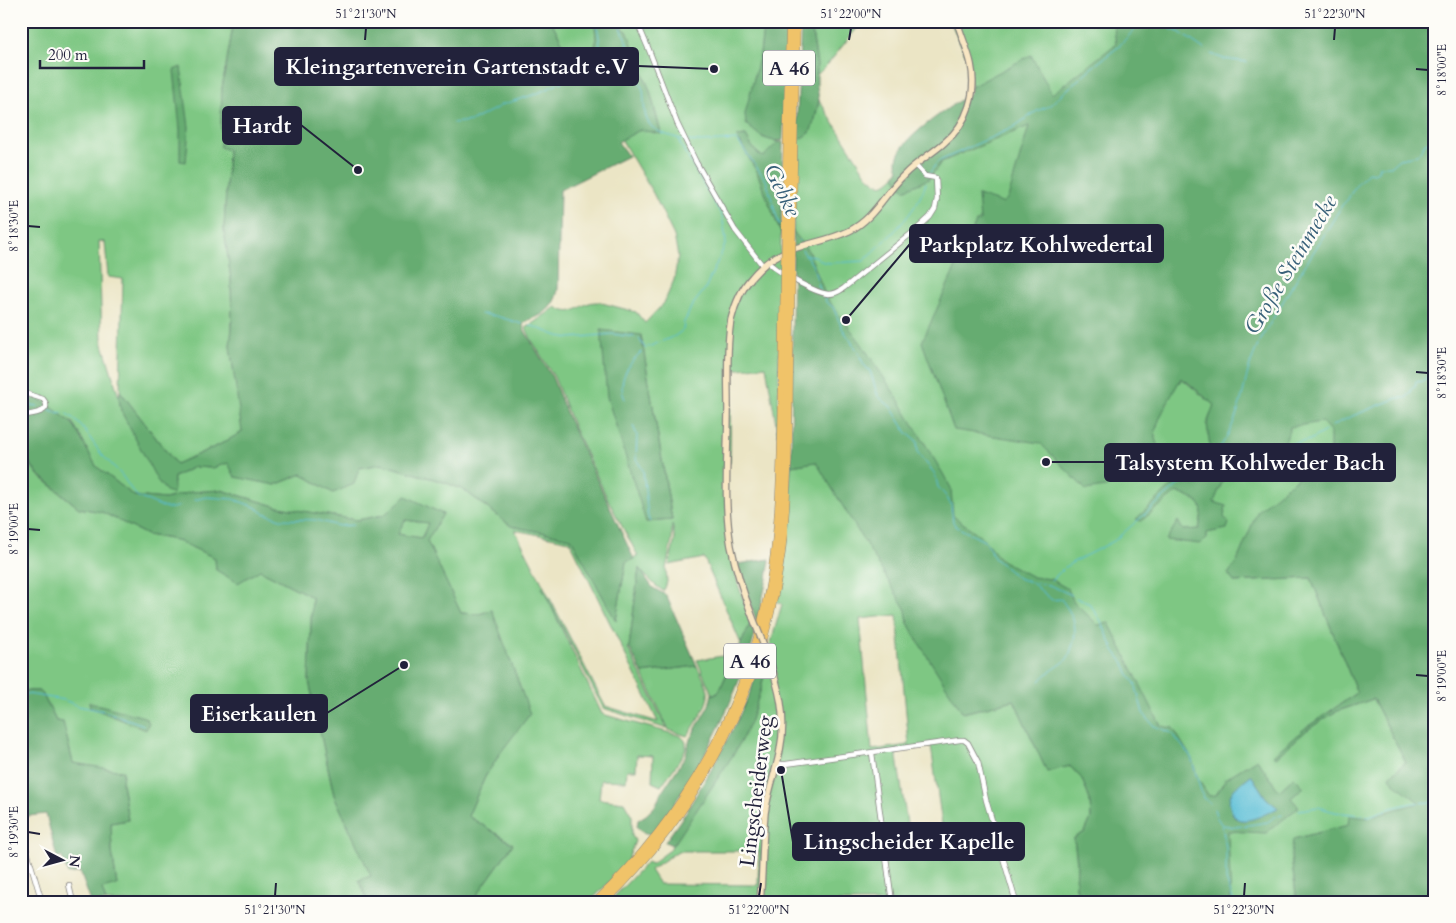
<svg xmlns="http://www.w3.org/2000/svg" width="1456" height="923" viewBox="0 0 1456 923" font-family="Cardo,serif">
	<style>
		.green { fill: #7ec783; stroke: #50745f; fill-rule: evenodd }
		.forest { fill: #66ac71; stroke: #446756; fill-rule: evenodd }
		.water { fill: #58bed6; stroke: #3d7088 }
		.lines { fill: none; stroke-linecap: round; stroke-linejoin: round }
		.stream { stroke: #58bed6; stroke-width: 1 }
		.street-casing { stroke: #868480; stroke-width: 6 }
		.secondary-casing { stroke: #868480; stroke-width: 8 }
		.highway-casing { stroke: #868480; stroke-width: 9 }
		.street { stroke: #fff; stroke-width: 4.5 }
		.secondary { stroke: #f9e7c3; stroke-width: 5.5 }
		.highway { stroke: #f0c369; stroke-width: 8 }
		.secondary-bridge-casing { stroke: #868480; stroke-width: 8; stroke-linecap: butt }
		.highway-bridge-casing { stroke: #868480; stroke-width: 9; stroke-linecap: butt }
		.secondary-bridge { stroke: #f9e7c3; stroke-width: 5.5 }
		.highway-bridge { stroke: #f0c369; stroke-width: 8 }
		.ticks { fill: none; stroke: #22223b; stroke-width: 2 }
		.labels { text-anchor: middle; stroke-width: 5; stroke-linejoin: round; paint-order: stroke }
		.shield { fill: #fdfcf7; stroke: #646373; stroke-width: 1 }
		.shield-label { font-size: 20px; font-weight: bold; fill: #22223b }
		.street-label { font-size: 21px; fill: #22223b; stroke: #fdfcf7 }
		.water-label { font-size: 22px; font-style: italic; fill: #386079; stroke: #fdfcf7 }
		.leader { fill: none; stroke: #22223b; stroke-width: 2 }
		.callout-dot { fill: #22223b; stroke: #fdfcf7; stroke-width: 2 }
		.callout { fill: #22223b; stroke: #22223b; stroke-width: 2 }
		.callout-label { font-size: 22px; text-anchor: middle; font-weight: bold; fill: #fff }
		.neatline { fill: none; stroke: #22223b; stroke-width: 2 }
		.ticks-label { font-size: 12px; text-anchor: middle; fill: #22223b }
	</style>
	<rect width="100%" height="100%" fill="#fdfcf7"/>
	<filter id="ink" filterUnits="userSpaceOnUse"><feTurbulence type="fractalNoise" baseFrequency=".02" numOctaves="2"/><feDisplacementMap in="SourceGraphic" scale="10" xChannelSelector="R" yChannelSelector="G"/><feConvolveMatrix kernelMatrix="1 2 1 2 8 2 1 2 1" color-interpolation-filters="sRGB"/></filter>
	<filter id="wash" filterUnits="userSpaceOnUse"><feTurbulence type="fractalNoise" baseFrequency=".0096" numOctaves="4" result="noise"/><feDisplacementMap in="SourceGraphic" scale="20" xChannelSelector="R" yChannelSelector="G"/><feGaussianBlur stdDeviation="1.12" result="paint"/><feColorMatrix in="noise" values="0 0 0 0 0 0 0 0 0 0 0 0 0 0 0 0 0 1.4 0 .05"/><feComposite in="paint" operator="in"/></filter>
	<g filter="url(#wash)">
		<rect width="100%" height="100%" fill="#ebe5c5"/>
		<g class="green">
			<path d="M 21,21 L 234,21 L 222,88 L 228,150 L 224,229 L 231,280 L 232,328 L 230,346 L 243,432 L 219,445 L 176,464 L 120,391 L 123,279 L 108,277 L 105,242 L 99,241 L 102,341 L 119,397 L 121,411 L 172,494 L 174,477 L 194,467 L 212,468 L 228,463 L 275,485 L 302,474 L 333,493 L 359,468 L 381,464 L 444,482 L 464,490 L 511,526 L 571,538 L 616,620 L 626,562 L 638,556 L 609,502 L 574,428 L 554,377 L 531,339 L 526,328 L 556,307 C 576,320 579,301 598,302 L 636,312 L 645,323 L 664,303 L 674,280 L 678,256 L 674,236 L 653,193 L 621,139 L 640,130 L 661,133 L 650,91 L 627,31 L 609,21 L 631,21 L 634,24 L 642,23 L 670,29 L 689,21 L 764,21 L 760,54 L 761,137 L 778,142 L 763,157 C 755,152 750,144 746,136 L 737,137 L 757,172 L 781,234 L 778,435 L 766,366 L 731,370 L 730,463 L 725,463 L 729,547 L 738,584 L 751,622 L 741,644 L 704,558 L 669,565 L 675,539 L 672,524 L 672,540 L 666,569 L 667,582 L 665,588 L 663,591 L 655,585 L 639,569 L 629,647 L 628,648 L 667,729 L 603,708 L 542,587 L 602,714 L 681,736 C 683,739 685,739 686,743 C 688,753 667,777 661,786 L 652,782 L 653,756 L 637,755 L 636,770 L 627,770 L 626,781 L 601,780 L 599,799 L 624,802 L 632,816 L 632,835 L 635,841 L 625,867 L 589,902 L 472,902 L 513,844 L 468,816 L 485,777 L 501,752 L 492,610 L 479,614 L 461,613 L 426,541 L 443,514 L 384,515 L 357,520 L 279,507 L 221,490 L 191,492 L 165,499 L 134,496 L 96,466 L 73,423 L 33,397 L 21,397 ZM 641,335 L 672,519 L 672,520 L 646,522 ZM 515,530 L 570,541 L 658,722 L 605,706 Z"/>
			<polygon points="551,21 598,21 595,23 596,42 594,51 572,60"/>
			<path d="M 811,21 L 858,21 L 857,28 L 828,64 L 817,75 C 816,57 813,39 811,21 Z"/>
			<path d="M 950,21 L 1192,21 L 1187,368 L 1179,383 L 1181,378 L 1214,405 L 1207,424 L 1213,454 L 1177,492 C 1203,503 1205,501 1199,530 L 1183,530 L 1179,524 L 1169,540 L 1201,543 L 1210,508 L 1220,454 L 1285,427 L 1321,420 L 1435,411 L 1327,457 L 1325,456 L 1313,465 L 1234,582 L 1311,578 L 1357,693 L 1304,729 L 1276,757 L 1307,730 L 1335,712 L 1373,699 L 1406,762 L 1390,776 L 1417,791 L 1435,842 L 1291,856 L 1297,902 L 1222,902 L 1115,824 L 956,559 L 793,231 L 796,141 L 815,119 L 819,100 L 866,174 C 878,186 883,189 895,176 L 901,184 L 929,179 L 941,162 L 949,159 L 952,152 L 971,87 L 969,62 Z"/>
			<path d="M 799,388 L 963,713 L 1014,700 L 1047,771 L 1070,766 L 1082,779 L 1090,800 L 1091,819 L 1085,832 L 1074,838 L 1077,862 L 1076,887 L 1081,902 L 609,902 L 647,862 L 651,864 L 670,850 L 672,845 L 675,843 L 761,689 L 769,649 L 782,604 L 777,602 L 784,562 L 791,466 L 814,462 ZM 897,615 L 909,745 L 872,750 L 860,619 ZM 931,746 L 945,846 L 911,850 L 896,751 ZM 678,851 L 759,851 L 758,885 L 659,884 L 650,870 Z"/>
			<polygon points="21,451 38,475 79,508 102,512 147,535 176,540 215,558 216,570 260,570 312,597 309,681 334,795 372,877 359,880 368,902 106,902 101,888 117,885 112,852 111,823 128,820 122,783 123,772 73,763 63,722 56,721 41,691 21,691"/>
			<polygon points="405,520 429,523 421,538 397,534"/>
			<polygon points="736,654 720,689 717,694 712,694 697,660"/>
			<path d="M 697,666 C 701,674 707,684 708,692 C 710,702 694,728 687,736 L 669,730 L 642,673 Z"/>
		</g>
		<g class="forest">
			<path d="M 234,21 L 551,21 L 572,60 L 594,51 L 596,42 L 595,22 L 609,21 L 627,31 L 650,91 L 661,134 L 640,130 L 618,142 L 628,156 L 560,190 L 558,289 C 556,302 549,311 537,317 C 531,319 527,320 523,325 L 525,331 L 552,377 L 569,420 L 634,559 L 626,562 L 616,621 L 571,538 L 511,526 L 464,490 L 444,482 L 381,464 L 359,468 L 354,484 L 333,493 L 302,474 L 275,485 L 235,477 L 228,463 L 213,468 L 194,467 L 174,477 L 173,494 L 166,491 L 157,480 L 121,411 L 119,397 L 120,391 L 176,464 L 219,445 L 242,432 L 230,346 L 232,328 L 231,280 L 224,229 L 228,150 L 220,147 L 222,88 Z"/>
			<path d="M 764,21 L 787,21 L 783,140 C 768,144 756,133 746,124 L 745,114 L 760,54 Z"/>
			<polygon points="801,21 811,21 813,39 817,64 817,86 819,100 815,119 810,133 796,141"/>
			<path d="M 1113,21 L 1435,21 L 1435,902 L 1297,902 L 1291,856 L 1293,839 L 1348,825 L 1349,816 L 1370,818 L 1393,810 L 1420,803 L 1393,782 L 1390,776 L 1406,762 L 1373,699 L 1335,712 L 1307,730 L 1276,757 L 1273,755 L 1304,729 L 1357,693 L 1311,578 L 1234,582 L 1228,574 L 1237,561 L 1258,510 L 1330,451 L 1330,431 L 1322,422 L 1290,427 L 1284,446 L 1255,460 L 1224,453 L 1224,478 L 1214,502 L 1226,506 L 1224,517 L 1229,523 L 1227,529 L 1207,533 L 1207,539 L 1200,544 L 1166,540 L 1178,521 L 1183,530 L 1199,529 C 1205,500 1202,504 1177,492 L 1141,521 L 1136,519 L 1173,485 L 1211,455 L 1207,424 L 1214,405 L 1186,381 L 1181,378 C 1174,392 1155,421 1155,436 C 1155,443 1160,448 1164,453 L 1162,457 L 1121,480 L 1105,487 L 1086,490 L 1040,443 L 954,430 L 922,342 L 976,222 L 980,221 L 978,195 L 1002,203 L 1008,198 L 1029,126 L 941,162 L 929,179 L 904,190 L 895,176 L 899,169 C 898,167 897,164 897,162 C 896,140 952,106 969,94 L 971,87 L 1031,55 L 1052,94 L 1116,44 Z"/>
			<polygon points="181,67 189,127 186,162 180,161 180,129 174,70"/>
			<path d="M 746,136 C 750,144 755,152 763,157 L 778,142 L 783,142 L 781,234 L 757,172 L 737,137 Z"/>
			<path d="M 793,231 L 809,252 L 826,297 L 861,343 L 898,399 L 942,472 L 951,488 L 953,516 L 981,536 L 1001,560 L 1033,577 L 1051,579 L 1068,589 L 1074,602 L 1098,625 L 1109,623 L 1161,726 L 1173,728 L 1192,759 L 1198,779 L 1209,796 L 1216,795 L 1226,778 L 1257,759 L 1279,791 L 1294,777 L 1304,787 L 1291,798 L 1299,807 L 1266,833 L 1228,831 L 1231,902 L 1081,902 L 1076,887 L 1077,862 L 1074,838 L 1085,832 L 1091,818 L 1090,800 L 1082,779 L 1070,766 L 1047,772 L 1014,700 L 963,713 L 917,640 L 908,623 L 906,610 L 816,462 L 791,466 ZM 1251,775 L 1266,798 L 1277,808 L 1248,819 L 1244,820 L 1235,818 C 1222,795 1234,789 1251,775 Z"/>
			<polygon points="601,330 641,335 672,520 646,522 607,397"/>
			<path d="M 33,396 L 53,408 L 73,424 L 96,466 L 134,496 L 165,499 L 191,492 L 221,490 L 279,507 L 357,520 L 384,515 L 406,496 L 443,514 L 427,541 L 461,613 L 479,614 L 492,610 L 530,714 L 501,752 L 485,777 L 468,816 L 513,844 L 472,902 L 368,902 L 359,880 L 371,876 L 334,795 L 309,681 L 312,597 L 260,570 L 238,583 L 216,570 L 215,558 L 176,540 L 147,535 L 102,512 L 79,508 L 38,474 L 21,451 L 21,397 ZM 405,520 L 428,523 L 422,538 L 398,534 Z"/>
			<polygon points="770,559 767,579 757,622 742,582 738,564"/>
			<polygon points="639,568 653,588 666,595 697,666 642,673 629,647"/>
			<path d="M 751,622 C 752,625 753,629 754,633 C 755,642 746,660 743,669 C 722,730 691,782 653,834 C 646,834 641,832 637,827 L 638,820 L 646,815 L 655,806 L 662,792 L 685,757 L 690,739 L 709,705 L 712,694 L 717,694 L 720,689 Z"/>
			<polygon points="763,653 767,662 761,689 750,723 735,752 675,843 672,845 665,842 684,815 711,770 736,723 751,690"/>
			<polygon points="21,691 41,691 56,721 63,722 73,763 123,771 122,783 128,820 111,823 112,852 117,885 102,889 106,902 91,902 80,872 68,874 62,857 57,858 46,814 21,817"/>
			<polygon points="89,702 144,717 149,722 146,730 90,707"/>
		</g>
		<path class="water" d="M 1251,775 L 1266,798 L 1278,808 C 1267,813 1252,822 1240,820 C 1236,819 1234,816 1232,812 C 1223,793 1238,786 1251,775 Z"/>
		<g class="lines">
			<g class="stream">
				<path d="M 618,21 C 627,37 629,55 635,72 C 637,78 641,84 643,90 C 645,102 642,118 652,127 C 660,134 674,137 684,140"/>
				<polyline points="1164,21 1170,29 1179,32 1204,49"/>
				<polyline points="1211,54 1224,59 1247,62"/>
				<polyline points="575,61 599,47 600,43 596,21"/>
				<polyline points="453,123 471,121 495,109 501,105 536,94 562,82 569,73 571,67"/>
				<polyline points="688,141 702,142 737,140 766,180 779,224 782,227"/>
				<polyline points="929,174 937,162 1012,128 1037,111 1049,106 1090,69 1117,48 1135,29 1145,21"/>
				<polyline points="795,237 799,241"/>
				<polyline points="802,250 813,266 820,290"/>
				<path d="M 806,255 L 815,256 L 823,262 L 830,263 L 864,261 C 888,237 916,215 926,183"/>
				<polyline points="824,297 826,302 833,307 842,328 857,350 864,365 870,371 878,396 891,407 907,433 917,441 918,453 935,474 938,487 946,496 951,505 953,522 957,527 986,542 994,558 1018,578 1030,582 1049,585 1072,595"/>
				<polyline points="481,314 496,316 522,324"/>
				<polyline points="530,325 558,336 571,338 612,334 635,337"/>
				<polyline points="639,339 646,349"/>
				<polyline points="648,347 675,336 683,330 684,322 687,317 691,307 705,289 725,245 726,240 722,216 680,144 679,139"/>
				<path d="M 625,399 C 616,382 629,363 641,352"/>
				<polyline points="21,404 38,406"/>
				<polyline points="49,409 55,412 63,413"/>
				<path d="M 67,414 C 83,423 91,441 102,455 C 109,462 118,470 123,477 C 128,484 133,494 140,498 C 143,500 148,500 151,502 C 163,507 167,511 180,506"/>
				<polyline points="633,426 637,435 636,459 643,470 648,517 650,522"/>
				<polyline points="1332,426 1350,417 1397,398 1406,398 1411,392 1412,388 1415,387 1416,382 1423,381 1426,377 1435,374"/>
				<polyline points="1219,450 1242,459 1255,461 1290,444 1310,440 1325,431"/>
				<path d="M 1217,451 C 1232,433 1240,407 1245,384 C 1247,377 1248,369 1251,362 C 1257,345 1266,330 1275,315 C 1296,278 1320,243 1341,207 C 1342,204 1346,202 1348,199 C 1351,193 1354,188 1358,183 C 1362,178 1366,177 1368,172 L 1374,173 L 1378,171 L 1379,166 L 1391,166 L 1399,159 L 1410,157 L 1419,153 L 1425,143 L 1433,141 L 1435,139"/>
				<polyline points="194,500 206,497 233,499 255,507 264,513 280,519 316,520 339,526 353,525"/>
				<polyline points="1051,581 1065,567 1075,561 1114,541 1215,453"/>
				<path d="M 1031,582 L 1052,600 L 1061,599 C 1073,615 1079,627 1072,647 C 1070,652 1069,658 1065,661 C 1057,668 1047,672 1040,681"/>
				<polyline points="1076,598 1090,604 1101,621 1114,650 1124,663 1128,674 1135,683 1143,713 1154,726 1172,733 1191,757 1203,798 1210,803"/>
				<polyline points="21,693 64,700 78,706 104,711 144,725"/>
				<polyline points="1214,809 1217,818 1222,825 1226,848 1226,880 1234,902"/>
				<polyline points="1299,810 1318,807 1335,812 1369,816 1391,808 1412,803 1435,802"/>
				<polyline points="1223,825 1235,827 1268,822 1274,817 1282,815"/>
			</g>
		</g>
	</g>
	<g filter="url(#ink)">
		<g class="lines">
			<g class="street-casing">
				<g id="street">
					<polyline points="635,21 640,29 649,50 677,123 696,162 735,230 763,266"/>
					<polyline points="639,21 660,24"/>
					<path d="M 771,265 C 780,273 817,294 829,294 C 835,294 840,291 844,288 L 918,228 L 930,217 L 935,209 L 937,199 L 936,178 L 925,176 L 915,165"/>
					<path d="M 21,392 L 43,399 C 55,413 30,414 21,416"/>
					<polyline points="872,753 892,902"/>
					<polyline points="777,763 781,764 786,764 960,740 964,740 968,743 978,762 986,800 1016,902"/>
					<polyline points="21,831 42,902"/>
					<polyline points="69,885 73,902"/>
				</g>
			</g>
			<g class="secondary-casing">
				<g id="secondary">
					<path d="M 753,618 C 744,595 736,571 731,546 C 723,501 728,453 728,407 C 728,380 726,347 731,320 C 735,304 741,289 752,277 C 781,242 813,248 849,231 C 874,219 885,193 904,175 C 916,162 932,154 945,142 C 968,123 977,93 971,64 C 968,50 961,36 957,21"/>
					<path d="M 760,902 C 763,872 762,843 765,813 C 768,791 776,771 780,750 C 787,715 779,688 768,656"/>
				</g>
			</g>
			<g class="highway-casing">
				<g id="highway">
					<polyline points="788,115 790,21"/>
					<polyline points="794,115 796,21"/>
					<path d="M 596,902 C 693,809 759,687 775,552 C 782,493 782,434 783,375"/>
					<path d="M 604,902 C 700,809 764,686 781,553 C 788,494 788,435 789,375"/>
				</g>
			</g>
			<use href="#street" class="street"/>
			<use href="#secondary" class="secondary"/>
			<use href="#highway" class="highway"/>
			<g class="secondary-bridge-casing">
				<polyline id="secondary-bridge" points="753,618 768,656"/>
			</g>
			<g class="highway-bridge-casing">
				<g id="highway-bridge">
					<polyline points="783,375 788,115"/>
					<polyline points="789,375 794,115"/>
				</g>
			</g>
			<use href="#secondary-bridge" class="secondary-bridge"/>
			<use href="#highway-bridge" class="highway-bridge"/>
		</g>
	</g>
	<path class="ticks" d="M 365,40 L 366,28M 849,40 L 851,28M 1334,40 L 1335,28M 1416,69 L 1428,70M 28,226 L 40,227M 1416,372 L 1428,373M 28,529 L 40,530M 1416,675 L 1428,676M 28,832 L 40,834M 275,896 L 276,883M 759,896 L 761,883M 1244,896 L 1245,883"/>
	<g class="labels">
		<g class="shield">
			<rect x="763" y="50.5" width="52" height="35" rx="4"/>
			<rect x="724" y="643.5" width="52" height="35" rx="4"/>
		</g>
		<g class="shield-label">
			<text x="789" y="75">A 46</text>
			<text x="750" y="668">A 46</text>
		</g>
		<g class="street-label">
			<text transform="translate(756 791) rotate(-83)" y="7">Lingscheiderweg</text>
		</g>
		<g class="water-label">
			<text transform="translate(783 190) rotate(64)" y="8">Gebke</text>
			<text transform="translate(1290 264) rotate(-59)" y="8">Große Steinmecke</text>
		</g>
	</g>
	<path class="leader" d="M714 69L638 66M358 170L301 125M846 320L910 244M1046 462L1105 462M404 665L327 713M781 770L793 842"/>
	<g class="callout-dot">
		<circle cx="714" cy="69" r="5"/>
		<circle cx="358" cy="170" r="5"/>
		<circle cx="846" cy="320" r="5"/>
		<circle cx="1046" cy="462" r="5"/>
		<circle cx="404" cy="665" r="5"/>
		<circle cx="781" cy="770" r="5"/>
	</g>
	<g class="callout">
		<rect x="275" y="48" width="363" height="37" rx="5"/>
		<rect x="223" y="107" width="78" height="37" rx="5"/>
		<rect x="910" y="225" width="253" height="37" rx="5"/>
		<rect x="1105" y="444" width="290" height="37" rx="5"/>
		<rect x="191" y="695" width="136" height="37" rx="5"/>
		<rect x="793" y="823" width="231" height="37" rx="5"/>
	</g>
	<g class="callout-label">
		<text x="457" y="74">Kleingartenverein Gartenstadt e.V</text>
		<text x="262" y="133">Hardt</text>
		<text x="1036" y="252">Parkplatz Kohlwedertal</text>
		<text x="1250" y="470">Talsystem Kohlweder Bach</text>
		<text x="259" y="721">Eiserkaulen</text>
		<text x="909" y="849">Lingscheider Kapelle</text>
	</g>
	<rect width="1456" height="923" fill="none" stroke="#fdfcf7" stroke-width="55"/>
	<g transform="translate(62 860) rotate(96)" stroke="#fdfcf7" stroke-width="4" paint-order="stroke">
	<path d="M0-4L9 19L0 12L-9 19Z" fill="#22223b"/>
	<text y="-8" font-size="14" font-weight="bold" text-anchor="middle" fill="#22223b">N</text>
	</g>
	<path d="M40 60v8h104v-8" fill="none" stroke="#22223b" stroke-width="2.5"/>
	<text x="48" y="60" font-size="15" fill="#22223b" stroke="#fdfcf7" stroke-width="4" paint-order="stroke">200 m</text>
	<rect x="28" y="28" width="1400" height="868" class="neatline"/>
	<g class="ticks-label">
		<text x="366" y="18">51°21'30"N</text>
		<text x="851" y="18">51°22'00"N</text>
		<text x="1335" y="18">51°22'30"N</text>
		<text transform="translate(1442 70) rotate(-90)" y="4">8°18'00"E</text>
		<text transform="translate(14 226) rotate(-90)" y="4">8°18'30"E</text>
		<text transform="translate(1442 373) rotate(-90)" y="4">8°18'30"E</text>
		<text transform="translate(14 529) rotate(-90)" y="4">8°19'00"E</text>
		<text transform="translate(1442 676) rotate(-90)" y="4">8°19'00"E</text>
		<text transform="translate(14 832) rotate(-90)" y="4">8°19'30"E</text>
		<text x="275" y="914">51°21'30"N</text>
		<text x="759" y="914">51°22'00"N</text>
		<text x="1244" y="914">51°22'30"N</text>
	</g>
</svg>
